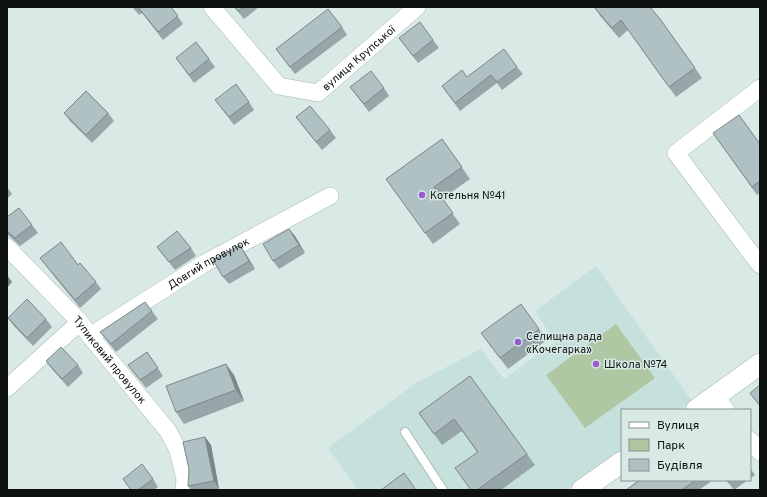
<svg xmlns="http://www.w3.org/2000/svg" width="767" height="497" viewBox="0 0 767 497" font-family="Overpass,sans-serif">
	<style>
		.built { fill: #c6e1dc }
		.green { fill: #afc7a2 }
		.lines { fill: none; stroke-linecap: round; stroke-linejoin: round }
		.service-casing { stroke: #aabab7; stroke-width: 10 }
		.minor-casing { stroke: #aabab7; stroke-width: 18 }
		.tertiary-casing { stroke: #aabab7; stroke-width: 22 }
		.service { stroke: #fff; stroke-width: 8 }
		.minor { stroke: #fff; stroke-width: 17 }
		.tertiary { stroke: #fff; stroke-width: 21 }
		.wall { fill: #97a6a8 }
		.shaded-wall { fill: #7b8788 }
		.building { fill: #b0c1c3; stroke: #7b8788 }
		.poi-dot { fill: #975bd2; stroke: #d8e9e6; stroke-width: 1.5 }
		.labels { text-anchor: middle; stroke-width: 3; stroke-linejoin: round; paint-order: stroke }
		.street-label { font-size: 11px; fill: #0d1211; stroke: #d8e9e6 }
		.poi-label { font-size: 11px; fill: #0d1211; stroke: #d8e9e6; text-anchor: start }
	</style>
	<rect width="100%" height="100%" fill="#d8e9e6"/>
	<polygon class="built" points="596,266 692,401 679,410 622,410 622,451 566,490 358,490 328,448 416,383 481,349 504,379 555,342 535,311"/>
	<polygon class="green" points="616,324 655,378 585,428 546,375"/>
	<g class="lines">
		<g class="service-casing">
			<polyline id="service" points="405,432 443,490"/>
		</g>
		<g class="minor-casing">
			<g id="minor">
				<path id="s1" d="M 212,7 L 279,86 L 318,93 L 417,7"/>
				<polyline points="760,88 676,153 760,265"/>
				<path id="s2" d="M 7,247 L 80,322 L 90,336 L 168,431 L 178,450 L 185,479 L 184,490"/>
				<path id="s3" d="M 90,336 L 205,263 L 330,196"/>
				<polyline points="7,388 80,322"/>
				<polyline points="715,396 726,410"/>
				<polyline points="750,440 760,452"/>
			</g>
		</g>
		<g class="tertiary-casing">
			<g id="tertiary">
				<polyline points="696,410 760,364"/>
				<polyline points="582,490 622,462"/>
			</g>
		</g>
		<use href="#service" class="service"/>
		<use href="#minor" class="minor"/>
		<use href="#tertiary" class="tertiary"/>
	</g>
	<g class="wall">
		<polygon points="132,7 171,7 183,24 163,40 142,13 139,15"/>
		<polygon points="234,7 259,7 244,19"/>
		<polygon points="594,7 660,19 702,78 676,97 628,30 619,38 601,17"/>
		<polygon points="342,27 347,35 295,74 276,49"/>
		<polygon points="399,38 433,40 439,48 418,63"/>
		<polygon points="176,58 209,59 215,67 194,83"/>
		<polygon points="517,67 523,74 502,90 497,83 460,111 442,86 467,77"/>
		<polygon points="350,87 384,88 389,96 369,112"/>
		<polygon points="215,100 249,102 254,110 234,125"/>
		<polygon points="64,113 108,113 114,121 92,143 70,121"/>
		<polygon points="296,117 330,130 336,138 322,150 302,125"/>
		<polygon points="713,133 760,144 760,193 757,195"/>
		<polygon points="442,139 470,179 442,199 460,224 433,244 386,179"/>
		<polygon points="7,187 12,194 7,199"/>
		<polygon points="7,217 32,225 38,233 20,246 7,234"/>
		<polygon points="295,236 305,253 279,269 273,261"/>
		<polygon points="240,245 255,269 229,284 223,277"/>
		<polygon points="157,247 191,248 196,256 175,270"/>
		<polygon points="40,258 78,265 96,282 101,289 80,308 46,266"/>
		<polygon points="152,311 158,319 116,352 100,332"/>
		<polygon points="8,318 46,319 52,327 33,346 14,326"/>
		<polygon points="539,329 547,340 508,369 481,333"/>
		<polygon points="147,352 163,376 146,388 128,365"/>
		<polygon points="46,361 78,365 83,373 68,387 51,368"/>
		<polygon points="234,375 244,401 184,424 176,412"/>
		<polygon points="470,376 535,465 501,490 470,490 477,452 462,431 442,445 419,413"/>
		<polygon points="205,437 211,445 219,489 213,490 191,490 188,486"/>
		<polygon points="750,468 755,475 750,479"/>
		<polygon points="123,479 153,479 158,487 154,490 131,490"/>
		<polygon points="640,480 713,480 699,490 626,490"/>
		<polygon points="726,480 748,480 734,490"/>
	</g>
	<g class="shaded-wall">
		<polygon points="289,229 295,236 305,253 299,245"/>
		<polygon points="240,245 255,269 249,261"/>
		<polygon points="7,275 12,282 7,288"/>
		<polygon points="226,364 234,375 244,401 236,390"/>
		<polygon points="205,437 211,445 219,489 214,481"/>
	</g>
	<g class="building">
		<polygon points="138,7 171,7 178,16 158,32"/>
		<polygon points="235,7 244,7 238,11"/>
		<polygon points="594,7 650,7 660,19 695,68 669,87 621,20 612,28"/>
		<polygon points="328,9 342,27 290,67 276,49"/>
		<polygon points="420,22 433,40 413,56 399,38"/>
		<polygon points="196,42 209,59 189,75 176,58"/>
		<polygon points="504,49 517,67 497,82 491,75 455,103 442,86 462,70 467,77"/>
		<polygon points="371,71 384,88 364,104 350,87"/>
		<polygon points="236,84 249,102 229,117 215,100"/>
		<polygon points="86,91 108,113 86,135 64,113"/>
		<polygon points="310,106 330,130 316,142 296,117"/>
		<polygon points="739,115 760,144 760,181 752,187 713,133"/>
		<polygon points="442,139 462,167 434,187 453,213 425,233 386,179"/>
		<polygon points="19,208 32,225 15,238 7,231 7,217"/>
		<polygon points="289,229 299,245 273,261 263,244"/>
		<polygon points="177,231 191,248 169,262 157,247"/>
		<polygon points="61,242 78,265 80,263 96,282 75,300 40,258"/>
		<polygon points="240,245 249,261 223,277 213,260"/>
		<polygon points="27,299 46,319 27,338 8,318"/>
		<polygon points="145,302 152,311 111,344 100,332"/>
		<polygon points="521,304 539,329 500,358 481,333"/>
		<polygon points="61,347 78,365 62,379 46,361"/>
		<polygon points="147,352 158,368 140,380 128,365"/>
		<polygon points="226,364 236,390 176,412 166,386"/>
		<polygon points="470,376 527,454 477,490 471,490 455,468 478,452 454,419 434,434 419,413"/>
		<polygon points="760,385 760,406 750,393"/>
		<polygon points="205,437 214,481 188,486 189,469 183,442"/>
		<polygon points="142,464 153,479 138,490 131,490 123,479"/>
		<polygon points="404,473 416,490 381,490"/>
		<polygon points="640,480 696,480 682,490 626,490"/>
		<polygon points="726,480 731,480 728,482"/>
	</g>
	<g class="poi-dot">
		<circle cx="422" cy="195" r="4"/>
		<circle cx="518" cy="342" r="4"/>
		<circle cx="596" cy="364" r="4"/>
	</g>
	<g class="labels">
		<g class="street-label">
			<text dy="4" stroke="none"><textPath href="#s1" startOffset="197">вулиця Крупської</textPath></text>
			<text dy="4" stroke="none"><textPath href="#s3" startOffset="139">Довгий провулок</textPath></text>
			<text dy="4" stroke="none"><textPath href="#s2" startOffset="153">Тупиковий провулок</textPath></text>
		</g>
		<g class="poi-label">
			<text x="430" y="199">Котельня №41</text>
			<text x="526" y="340">Селищна рада<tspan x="526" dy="13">«Кочегарка»</tspan></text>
			<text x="604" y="368">Школа №74</text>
		</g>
	</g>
	<rect width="767" height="497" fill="none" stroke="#0d1211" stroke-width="16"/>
	<rect x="621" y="409" width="130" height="72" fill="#d8e9e6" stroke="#879391"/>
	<rect x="629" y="422" width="20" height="6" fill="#ffffff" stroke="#879391"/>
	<text x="657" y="429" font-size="12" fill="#0d1211">Вулиця</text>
	<rect x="629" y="439" width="20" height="12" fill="#afc7a2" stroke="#879391"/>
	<text x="657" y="449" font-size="12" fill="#0d1211">Парк</text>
	<rect x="629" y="459" width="20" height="12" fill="#b0c1c3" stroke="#879391"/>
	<text x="657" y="469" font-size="12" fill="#0d1211">Будівля</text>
</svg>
